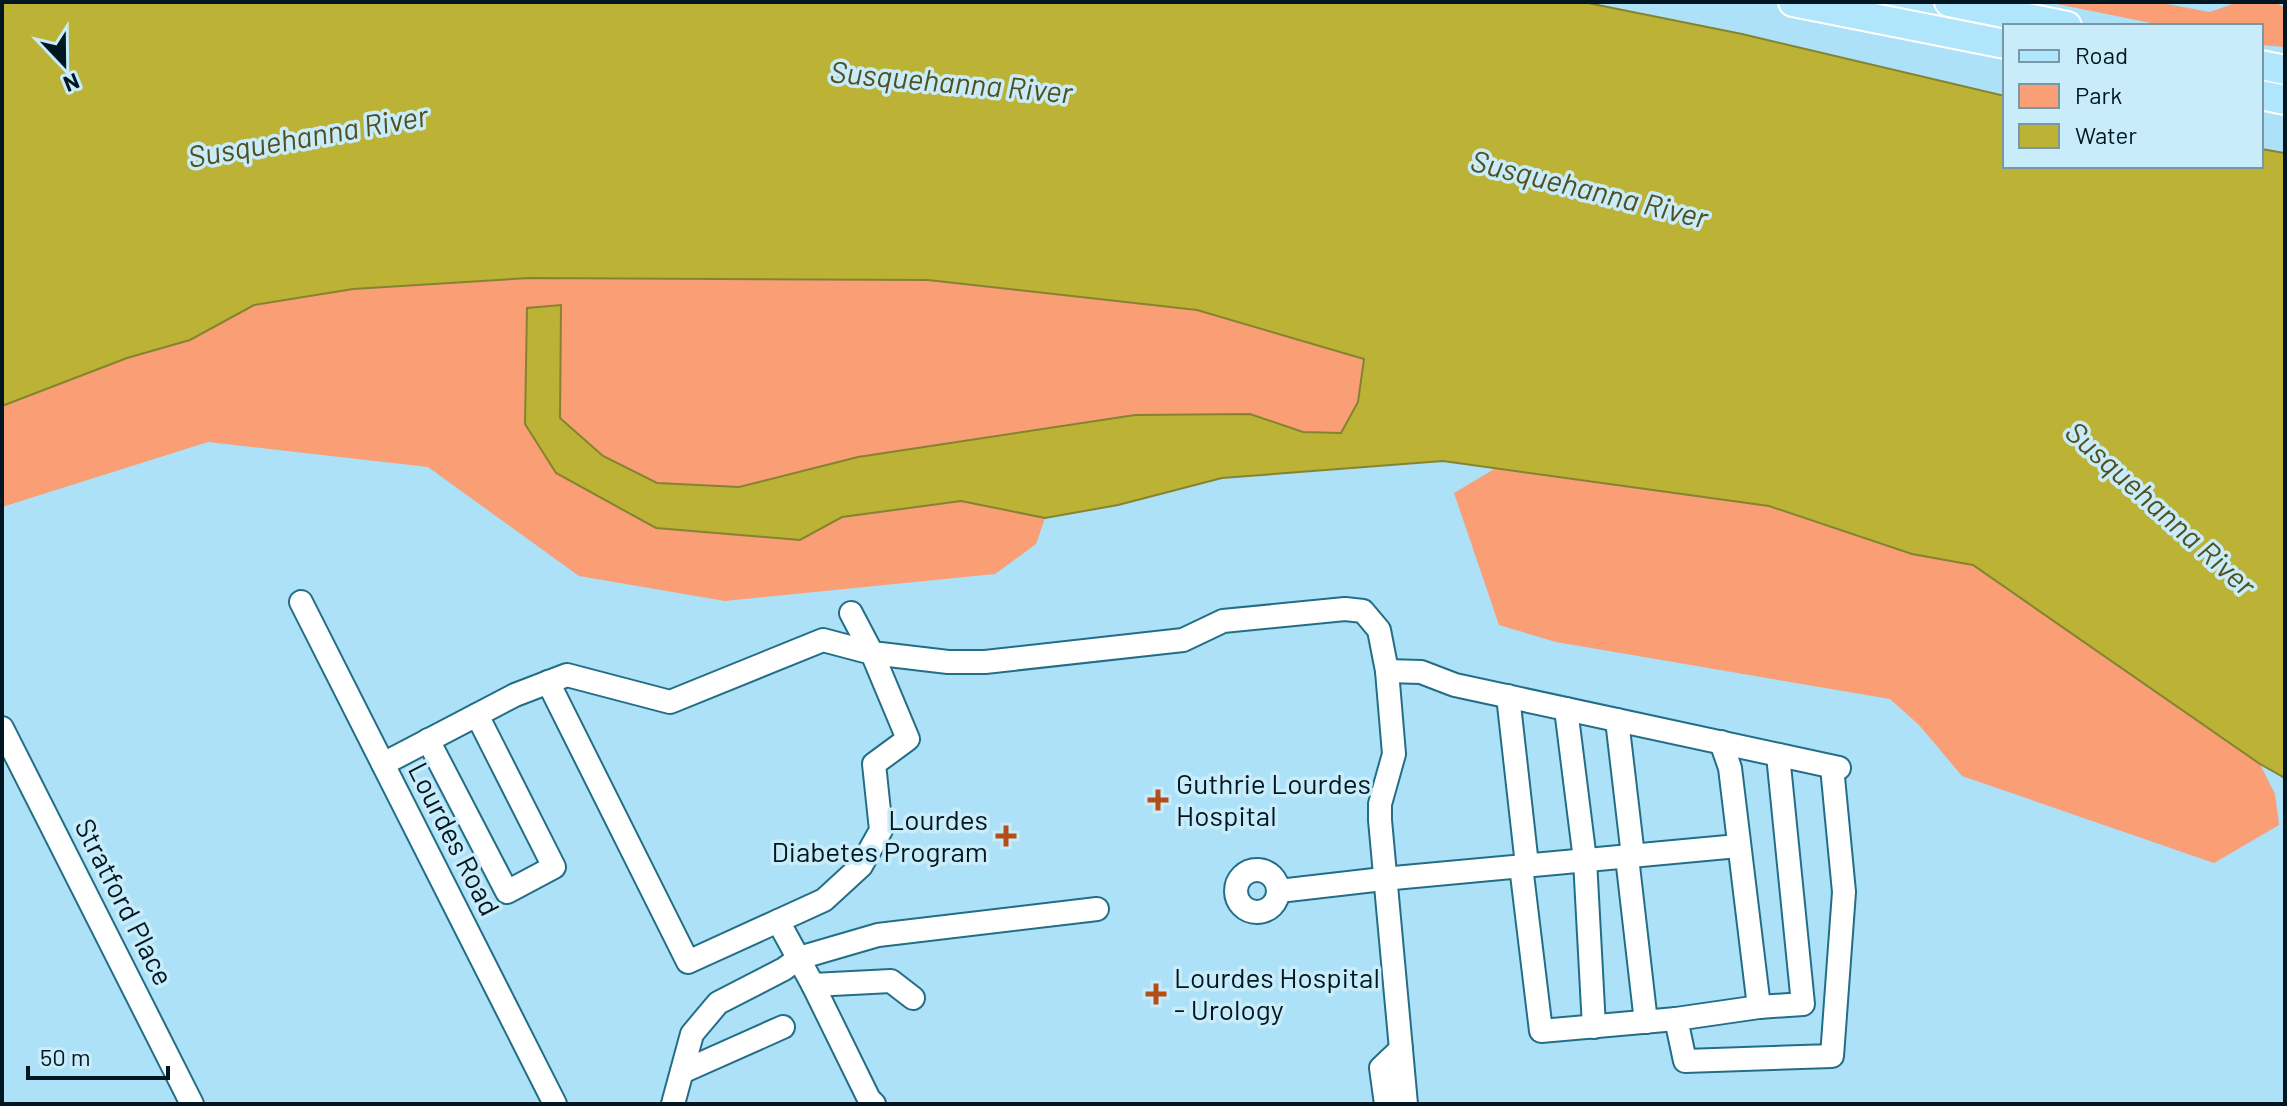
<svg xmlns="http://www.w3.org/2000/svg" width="2287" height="1106" viewBox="0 0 2287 1106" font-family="Barlow,sans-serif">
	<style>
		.green { fill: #f99e75 }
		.water { fill: #bcb236; stroke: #848430; stroke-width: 2 }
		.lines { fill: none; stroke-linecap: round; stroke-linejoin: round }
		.minor-casing { stroke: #236e87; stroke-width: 26 }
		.major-casing { stroke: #fff; stroke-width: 32 }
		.minor { stroke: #fff; stroke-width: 22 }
		.major { stroke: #b0e6fb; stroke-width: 28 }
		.poi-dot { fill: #b24e18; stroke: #c9ecfa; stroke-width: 3 }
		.labels { text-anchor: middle; stroke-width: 7; stroke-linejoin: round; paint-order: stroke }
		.poi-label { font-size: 28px; fill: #001722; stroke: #c9ecfa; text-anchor: start }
		.street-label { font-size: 28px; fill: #001722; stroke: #c9ecfa }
		.water-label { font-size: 30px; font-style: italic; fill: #534f1f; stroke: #c9ecfa }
	</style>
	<rect width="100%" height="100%" fill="#ade1f7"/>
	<g class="green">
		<polygon points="2047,2 2156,2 2210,12 2238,2 2275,2 2285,8 2285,47 2261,45 2261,26 2166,26"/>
		<polygon points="529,278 928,280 1197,310 1365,359 1358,402 1341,433 1303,432 1250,414 1135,415 858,457 739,487 657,483 603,456 560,418 561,306 527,308 525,424 556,473 800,540 842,517 961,501 1045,518 1036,544 995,574 725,601 579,576 428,467 208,442 2,507 2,406 127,358 190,340 254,305 353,289"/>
		<polygon points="1496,468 1769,506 1912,554 1973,565 2260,764 2275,794 2279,825 2214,863 1962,776 1919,725 1890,699 1556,642 1499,625 1454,493"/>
	</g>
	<polygon class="water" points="2,2 1583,2 1742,34 2005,96 2005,166 2261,166 2261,149 2285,153 2285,778 2260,764 1973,565 1912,554 1769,506 1443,461 1222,478 1118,505 1045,518 961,501 842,517 800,540 656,528 556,473 525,424 527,308 561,305 560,418 603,456 657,483 739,487 858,457 1135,415 1250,414 1303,432 1341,433 1358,402 1364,359 1197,310 928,280 529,278 353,289 254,305 190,340 127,358 2,406"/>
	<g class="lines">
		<g class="minor-casing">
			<g id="minor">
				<polyline points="301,602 555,1104"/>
				<polyline points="851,613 872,653 948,662 985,662 1183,640 1223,621 1345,609 1363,611 1379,630 1387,671 1394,754 1380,804 1380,820 1406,1104"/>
				<polyline points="1387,671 1421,672 1455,685 1839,768"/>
				<polyline points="548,682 688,962 778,921"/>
				<polyline points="1508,696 1527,865"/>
				<polyline points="1566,709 1585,860 1594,1027"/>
				<polyline points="1617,720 1633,856"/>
				<polyline points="2,728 192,1104"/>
				<polyline points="428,740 507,892 554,867 477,715"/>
				<polyline points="1721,742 1730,768 1759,1007"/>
				<polyline points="1778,755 1803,1004 1759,1007 1676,1019 1685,1061 1832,1056 1844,892 1832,767"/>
				<polyline points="383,764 515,695 567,675 670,702 823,640 872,653 908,739 874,764 881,830 861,866 824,900 778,921 813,985 869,1099 874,1104"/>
				<polyline points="1627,857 1646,1022"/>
				<polyline points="1521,866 1541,1031 1676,1019"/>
				<circle cx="1257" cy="891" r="21"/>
				<polyline points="1279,891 1383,879 1738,846"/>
				<polyline points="813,985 891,981 913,998"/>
				<polyline points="682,1072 783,1027"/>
				<polyline points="673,1104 692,1034 718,1003 784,969 799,958 878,935 1097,909"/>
				<polyline points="1386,1104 1381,1068 1401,1049"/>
			</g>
		</g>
		<g class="major-casing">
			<g id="major">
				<polyline points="1793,2 2005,44"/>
				<polyline points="1949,2 2067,26"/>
				<polyline points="2261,65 2285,70"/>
				<polyline points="2261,95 2285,100"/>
			</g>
		</g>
		<use href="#minor" class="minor"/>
		<use href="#major" class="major"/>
	</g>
	<g class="poi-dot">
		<path d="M1154 788h8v8h8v8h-8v8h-8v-8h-8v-8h8z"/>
		<path d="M1002 824h8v8h8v8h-8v8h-8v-8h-8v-8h8z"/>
		<path d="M1152 982h8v8h8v8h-8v8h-8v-8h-8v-8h8z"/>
	</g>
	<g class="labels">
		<g class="poi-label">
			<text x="1176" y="794">Guthrie Lourdes<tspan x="1176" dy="32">Hospital</tspan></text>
			<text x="988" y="830" text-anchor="end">Lourdes<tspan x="988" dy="32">Diabetes Program</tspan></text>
			<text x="1174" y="988">Lourdes Hospital<tspan x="1174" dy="32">- Urology</tspan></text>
		</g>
		<g class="street-label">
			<text transform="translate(454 839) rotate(63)" y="10">Lourdes Road</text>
			<text transform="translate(124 902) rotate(63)" y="10">Stratford Place</text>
		</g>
		<g class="water-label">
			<text transform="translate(951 83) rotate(5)" y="10">Susquehanna River</text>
			<text transform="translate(308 137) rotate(-10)" y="10">Susquehanna River</text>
			<text transform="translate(1589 190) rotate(14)" y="10">Susquehanna River</text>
			<text transform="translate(2160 509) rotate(42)" y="10">Susquehanna River</text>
		</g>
	</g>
	<rect width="2287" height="1106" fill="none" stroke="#001722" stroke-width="8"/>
	<rect x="2003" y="24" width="260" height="144" fill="#c9ecfa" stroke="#7997a4" stroke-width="2"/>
	<rect x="2019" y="50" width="40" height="12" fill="#b0e6fb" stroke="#7997a4" stroke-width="2"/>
	<text x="2075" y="64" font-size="24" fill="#001722">Road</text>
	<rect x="2019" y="84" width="40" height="24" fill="#f99e75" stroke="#7997a4" stroke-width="2"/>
	<text x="2075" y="104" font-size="24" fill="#001722">Park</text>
	<rect x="2019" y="124" width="40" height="24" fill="#bcb236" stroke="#7997a4" stroke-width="2"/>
	<text x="2075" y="144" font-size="24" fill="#001722">Water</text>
	<g transform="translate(64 64) rotate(158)" stroke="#c9ecfa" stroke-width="6" paint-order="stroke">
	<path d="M0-6L14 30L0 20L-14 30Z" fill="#001722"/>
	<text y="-12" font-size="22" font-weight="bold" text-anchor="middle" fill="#001722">N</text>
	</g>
	<path d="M28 1066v12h140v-12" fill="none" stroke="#001722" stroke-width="4"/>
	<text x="40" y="1066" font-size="24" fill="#001722" stroke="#c9ecfa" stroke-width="6" paint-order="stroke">50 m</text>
</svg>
